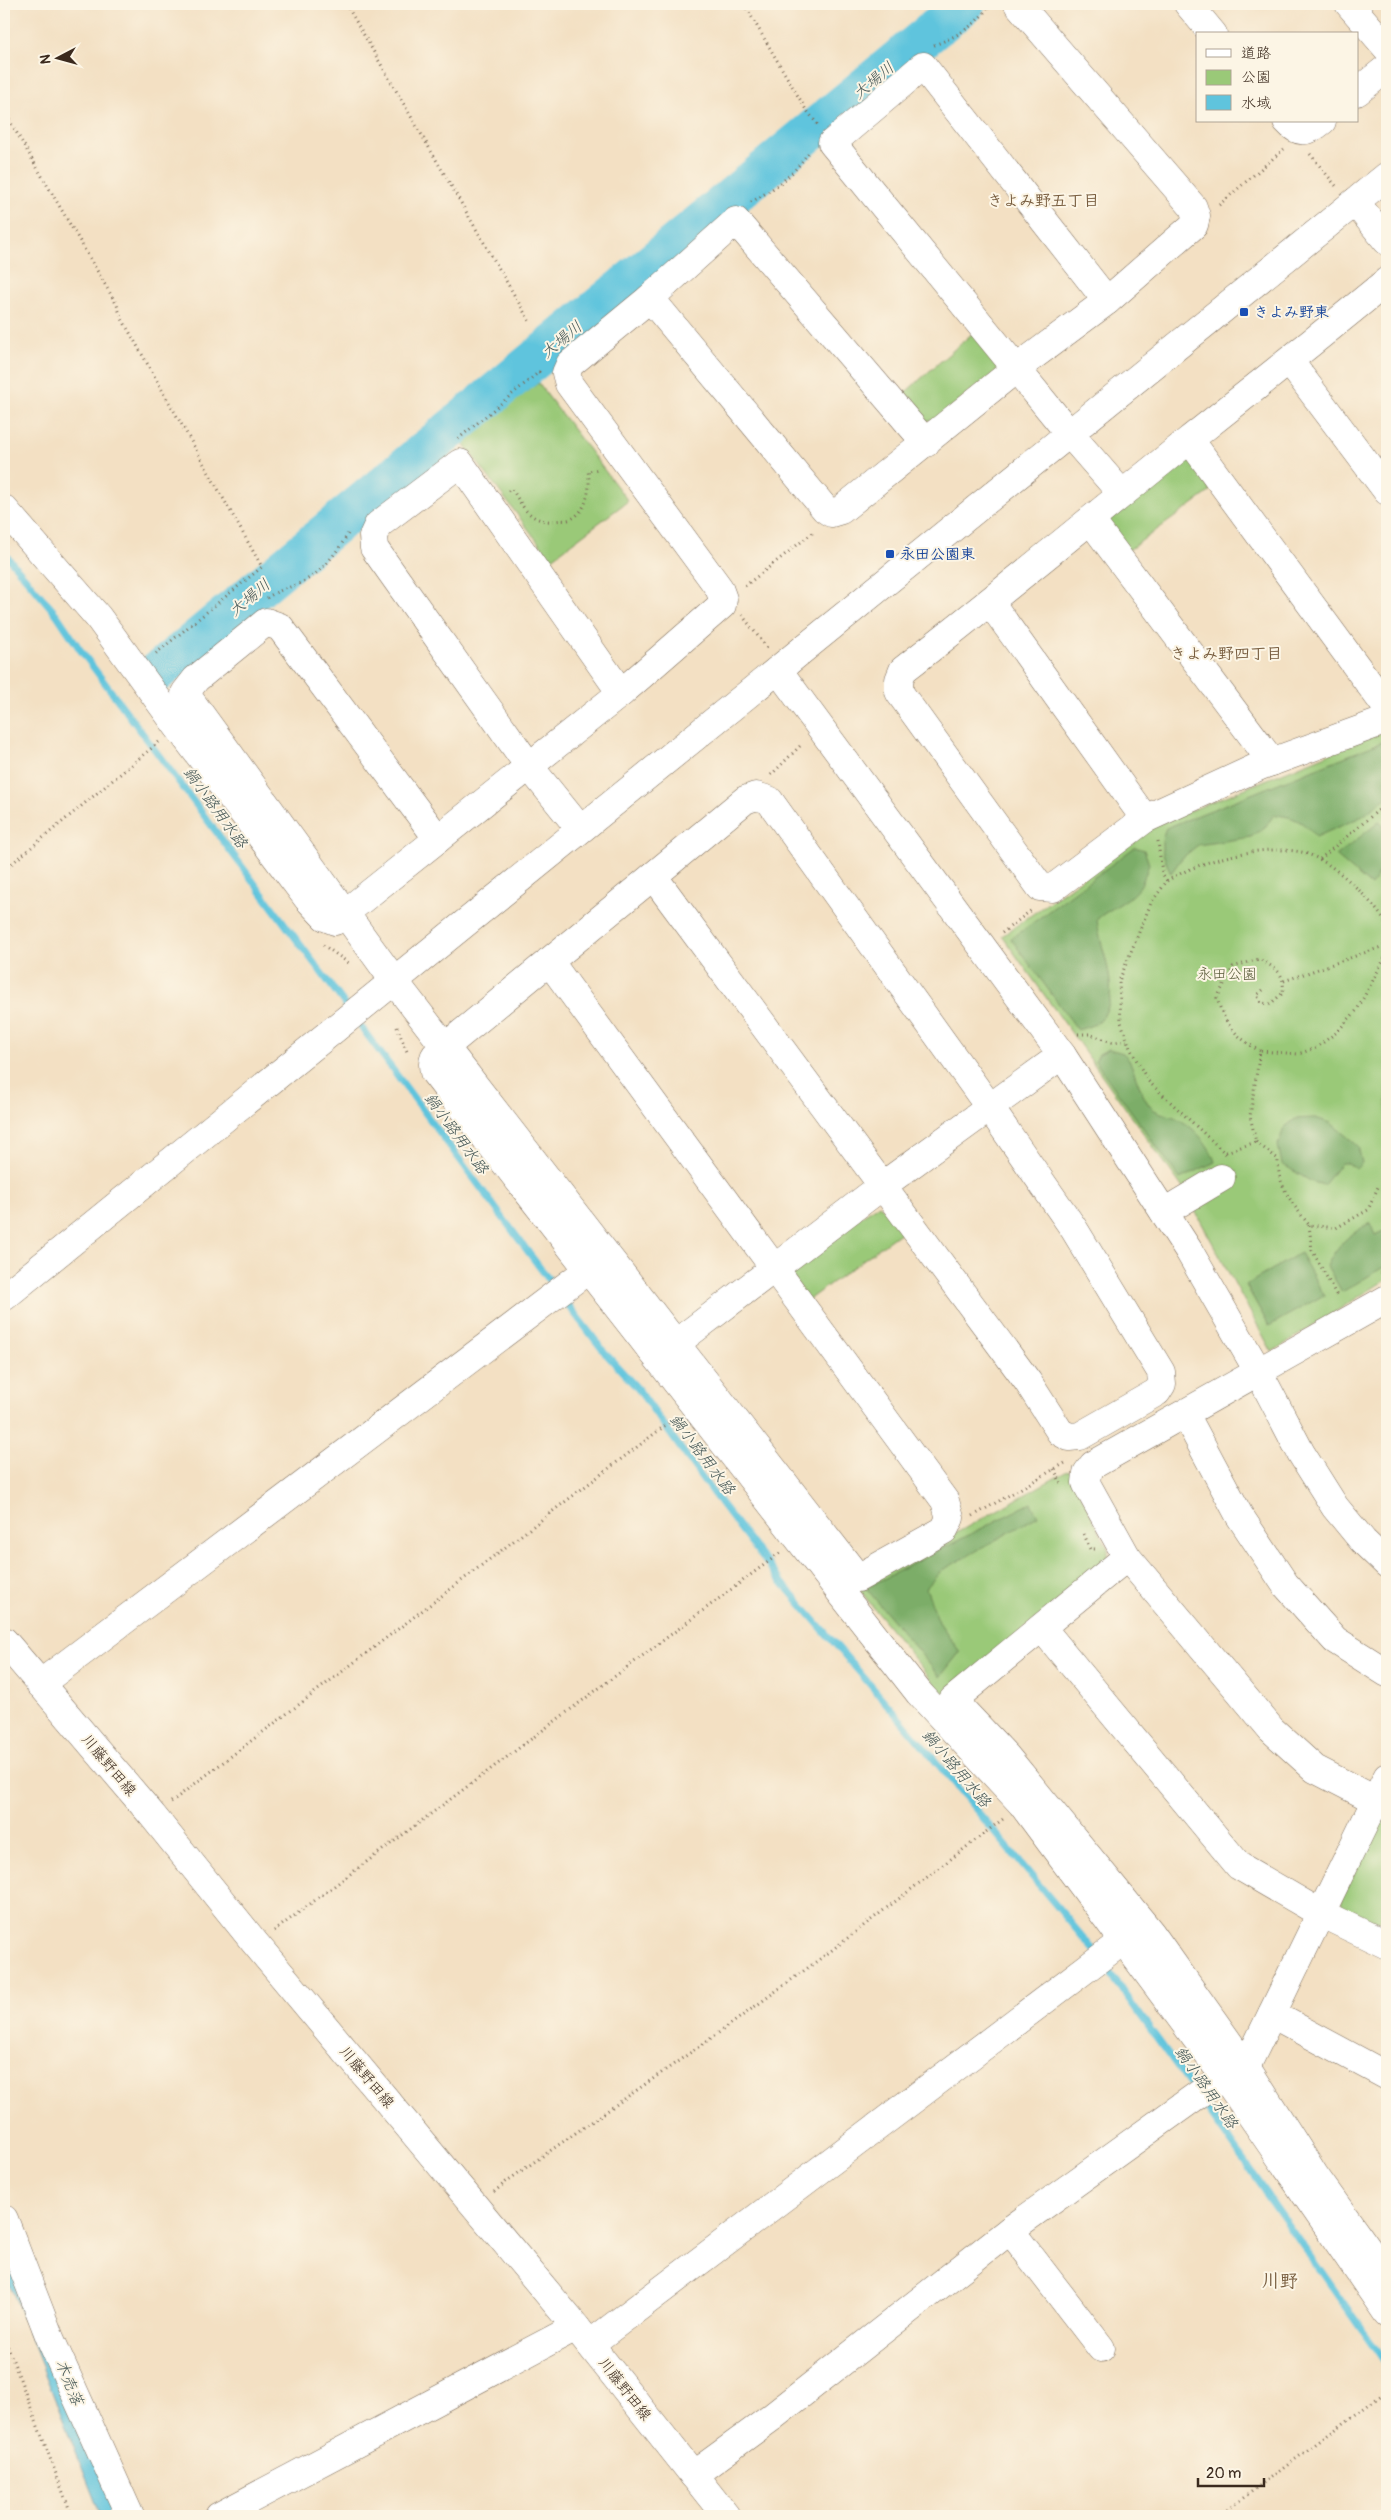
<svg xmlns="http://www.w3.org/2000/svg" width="1391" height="2520" viewBox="0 0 1391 2520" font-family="Pangolin,'Klee One',sans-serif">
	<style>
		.green { fill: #9ac978; stroke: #6a7a4b }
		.forest { fill: #7bad68; stroke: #5b6c43 }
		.water { fill: #5fc4dd; stroke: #4d777e }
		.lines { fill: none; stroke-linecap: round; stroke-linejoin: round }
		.stream { stroke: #5fc4dd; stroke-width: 7 }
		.river { stroke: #5fc4dd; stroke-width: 40 }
		.minor-casing { stroke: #7b6a58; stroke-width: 29 }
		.major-casing { stroke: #7b6a58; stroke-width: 29 }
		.path { stroke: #7b6a58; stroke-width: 3; stroke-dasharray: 1 4; stroke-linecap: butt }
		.minor { stroke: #fff; stroke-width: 28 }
		.major { stroke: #fff; stroke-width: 28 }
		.transit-dot { fill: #1a4fb4; stroke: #fcf5e5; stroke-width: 2 }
		.labels { text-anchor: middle; stroke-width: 4; stroke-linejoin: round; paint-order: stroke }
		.transit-label { font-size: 15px; font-weight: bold; fill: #164399; stroke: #fcf5e5; text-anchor: start }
		.park-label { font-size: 15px; fill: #585a39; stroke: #fcf5e5 }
		.street-label { font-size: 15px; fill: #3b2a1e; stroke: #fcf5e5 }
		.water-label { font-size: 16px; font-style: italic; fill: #465857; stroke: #fcf5e5 }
		.neighbourhood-label { font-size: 16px; font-weight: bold; fill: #775c3e; stroke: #fcf5e5 }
		.quarter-label { font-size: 18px; font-weight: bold; fill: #775c3e; stroke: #fcf5e5 }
	</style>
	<rect width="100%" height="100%" fill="#fcf5e5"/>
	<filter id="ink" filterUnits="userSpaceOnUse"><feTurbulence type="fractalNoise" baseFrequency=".02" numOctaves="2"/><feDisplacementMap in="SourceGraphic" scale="10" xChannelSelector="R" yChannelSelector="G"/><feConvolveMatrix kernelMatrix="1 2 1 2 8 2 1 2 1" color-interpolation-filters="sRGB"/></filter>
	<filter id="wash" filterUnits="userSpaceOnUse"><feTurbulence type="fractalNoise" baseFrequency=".0096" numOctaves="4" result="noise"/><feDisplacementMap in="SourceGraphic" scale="20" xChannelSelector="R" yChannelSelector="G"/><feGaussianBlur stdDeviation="1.12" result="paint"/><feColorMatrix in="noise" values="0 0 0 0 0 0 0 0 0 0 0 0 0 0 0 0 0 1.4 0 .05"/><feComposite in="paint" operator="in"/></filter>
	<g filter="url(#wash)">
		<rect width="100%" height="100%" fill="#f3e0c3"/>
		<g class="green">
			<polygon points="974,332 999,361 997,371 935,420 922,421 900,397"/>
			<polygon points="538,383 628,501 551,559 462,442"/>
			<polygon points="1182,459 1191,462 1211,491 1126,552 1110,530 1109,519"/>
			<polygon points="1387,730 1387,1279 1272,1352 1182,1187 1002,936 1158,824"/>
			<polygon points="879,1205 888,1212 901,1232 808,1300 791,1274 796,1263 823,1242 827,1245 846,1231 843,1228"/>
			<polygon points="1069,1470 1108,1549 1108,1558 945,1697 858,1588"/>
			<polygon points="1379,1821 1387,1822 1387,1905 1379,1923 1344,1908 1341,1901"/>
		</g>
		<g class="forest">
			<path d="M 1387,740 L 1387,797 L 1363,816 L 1316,837 C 1304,822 1294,816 1274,815 L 1266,826 L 1251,837 L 1198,845 L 1182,858 L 1171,873 C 1163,856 1158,845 1166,828 Z"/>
			<path d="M 1379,822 L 1383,824 C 1386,851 1386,863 1371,886 L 1336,856 Z"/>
			<path d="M 1135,847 L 1144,850 L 1149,864 C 1146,872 1143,884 1137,890 C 1126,903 1110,908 1097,919 C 1099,949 1125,995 1099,1021 C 1095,1025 1084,1028 1078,1030 L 1011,939 Z"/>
			<path d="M 1109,1049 L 1123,1053 L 1129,1059 C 1135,1073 1140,1092 1149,1105 C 1155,1113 1166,1114 1174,1117 C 1191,1124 1210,1144 1215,1162 L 1180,1179 L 1095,1061 L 1099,1054 Z"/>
			<polygon points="1315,1118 1331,1123 1358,1146 1362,1163 1356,1169 1347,1163 1341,1163 1324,1185 1312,1182 1282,1164 1278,1145 1284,1128 1295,1119"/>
			<path d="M 1370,1223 L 1375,1235 L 1387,1230 L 1387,1265 L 1342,1292 L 1327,1266 C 1337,1244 1349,1235 1370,1223 Z"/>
			<polygon points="1300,1253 1324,1295 1269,1326 1246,1285"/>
			<polygon points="1031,1503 1038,1516 941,1571 926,1588 939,1622 960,1652 940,1677 866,1588"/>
		</g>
		<polygon class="water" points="4,2244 117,2516 101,2516 4,2270"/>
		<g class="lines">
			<g class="stream">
				<polyline points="4,553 57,615 81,651 350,1011"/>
				<polyline points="356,1020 555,1288"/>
				<polyline points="562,1297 606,1354 638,1389 712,1492 780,1580 916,1738 1096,1953"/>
				<polyline points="1102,1962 1195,2091"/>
				<polyline points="1201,2100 1387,2365"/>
			</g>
			<polyline class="river" points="156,673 965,4"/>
		</g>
	</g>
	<g filter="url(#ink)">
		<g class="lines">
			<g class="minor-casing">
				<g id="minor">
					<polyline points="1188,4 1213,34"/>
					<polyline points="1349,4 1387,48"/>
					<polyline points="1357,92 1387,68"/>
					<path d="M 1287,121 C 1299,135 1309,132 1322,121"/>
					<polyline points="1355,202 1387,241"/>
					<path d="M 1387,281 C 1322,335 1256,387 1189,440 C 1094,516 1000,595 903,670 L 899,680 L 899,692 L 1040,887 L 1053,888 L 1145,819 L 1260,766 L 1387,720"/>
					<polyline points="650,298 825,509 831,513 841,510 1017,368 1107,301 1194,225 1196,216 1193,207 1018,4"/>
					<polyline points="1107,301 923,66 832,143 1069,433 1122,494"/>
					<polyline points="1290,362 1387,491"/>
					<polyline points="1190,440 1387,708"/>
					<polyline points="4,509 98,617 178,727 308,899 325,917 335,921 621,693 722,605 723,599 719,588 569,384 566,373 570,364 650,298 736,221 926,443"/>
					<polyline points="1091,521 1272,762"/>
					<polyline points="990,602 1145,819"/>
					<polyline points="778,670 1062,1055 1189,1251 1258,1371 1301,1453 1335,1507 1363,1541 1387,1564"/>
					<polygon points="756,796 769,800 990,1108 1074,1229 1161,1372 1162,1384 1157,1392 1080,1436 1069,1437 1060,1432 1028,1382 653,876 745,800"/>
					<polyline points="580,829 529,766 374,548 373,536 378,525 460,463 621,693"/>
					<path d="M 438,839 L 280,627 L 266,622 L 196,679 L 185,693 L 395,982 L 445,1047 C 434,1054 431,1059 434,1072 L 919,1693 L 1022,1804 L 1224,2076 L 1387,2313"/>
					<polyline points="549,961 945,1501 950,1518 944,1530 858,1578 445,1047 653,876"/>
					<polyline points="1164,1212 1221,1178"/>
					<polyline points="4,1297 1387,176"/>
					<polyline points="675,1344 882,1186 1062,1055"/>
					<polyline points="1185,1414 1239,1515 1285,1584 1335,1640 1387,1673"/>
					<polyline points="1127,1557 1086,1483 1087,1473 1093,1465 1387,1299"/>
					<polyline points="1042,1628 1239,1866 1320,1913 1387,1945"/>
					<polyline points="40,1684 589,1269"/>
					<path d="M 1387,1777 C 1340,1874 1293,1970 1246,2067 L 1151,1933 L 1006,1756 L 953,1700 L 1127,1557 L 1271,1729 L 1315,1769 L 1387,1806"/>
					<polyline points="1272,2014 1387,2076"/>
					<polyline points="1246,2067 1315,2176 1387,2276"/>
					<polyline points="4,2219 50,2338 130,2516"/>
					<polyline points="1010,2230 1101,2348"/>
					<polyline points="590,2344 1124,1940"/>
					<polyline points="693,2475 771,2418 1010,2230 1224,2076"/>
					<polyline points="219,2516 576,2327"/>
				</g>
			</g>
			<g class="major-casing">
				<polyline id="major" points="4,1641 152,1815 255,1943 576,2327 726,2516"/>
			</g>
			<g class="path">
				<polyline points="346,4 531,324"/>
				<polyline points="744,4 805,108 818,125"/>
				<path d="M 934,45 C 956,37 978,25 990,4"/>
				<polyline points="4,111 117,305 121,317 262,567 154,655"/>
				<polyline points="1310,154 1336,186"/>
				<path d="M 751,202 C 774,189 795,175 809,151"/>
				<polyline points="1219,205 1284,149"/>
				<polyline points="458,439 539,372 541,375"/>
				<path d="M 508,491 L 512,489 C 517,497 523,509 530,514 C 537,520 546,522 556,521 C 560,520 567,521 571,519 C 588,511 591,486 588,471 L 600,469"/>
				<polyline points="745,586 815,531"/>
				<path d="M 267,598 C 277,590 290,588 302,582 C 321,574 337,552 348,534"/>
				<polyline points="742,615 767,648"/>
				<polyline points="771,775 802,744"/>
				<polyline points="1158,841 1162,873 1167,881 1151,903 1119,981 1121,1022 1130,1048 1148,1081 1227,1155"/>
				<polyline points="1320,859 1387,803"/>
				<polyline points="4,870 159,742"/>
				<path d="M 1167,881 C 1201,860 1261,844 1301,852 C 1330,858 1373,900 1387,925"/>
				<polyline points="1002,933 1033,909"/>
				<polyline points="323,945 350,964"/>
				<polyline points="1284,981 1387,945"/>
				<polyline points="397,1027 408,1054"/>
				<polyline points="1078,1034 1089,1034 1112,1042 1127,1041"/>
				<path d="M 1260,1051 C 1237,1038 1224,1024 1217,998 L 1233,967 L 1259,959 C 1276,969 1285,971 1283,993 L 1270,1004 L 1261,1003 L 1257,995 L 1263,990"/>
				<path d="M 1256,1142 L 1278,1159 C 1277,1186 1293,1204 1309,1225 L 1336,1228 L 1368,1210 L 1378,1187 L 1387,1188"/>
				<polyline points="1226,1152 1256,1142 1250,1116 1260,1051 1298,1054 1316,1048 1337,1032 1357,1010 1387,954"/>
				<polyline points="1309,1225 1312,1250 1338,1298"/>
				<polyline points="1381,1274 1387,1270"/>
				<polyline points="1054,1469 1061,1483"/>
				<polyline points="973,1516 1065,1463"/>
				<polyline points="1084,1534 1090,1549 1095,1549"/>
				<polyline points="171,1802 675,1418"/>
				<polyline points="274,1931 780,1553"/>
				<polyline points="494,2192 507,2181 727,2027 828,1953 1003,1819"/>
				<polyline points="4,2337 72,2516"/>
				<polyline points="1219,2516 1387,2391"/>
			</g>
			<use href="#minor" class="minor"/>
			<use href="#major" class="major"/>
		</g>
	</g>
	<g class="transit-dot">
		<rect x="1239" y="307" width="10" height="10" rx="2.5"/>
		<rect x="885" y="549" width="10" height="10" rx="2.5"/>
	</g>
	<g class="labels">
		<g class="transit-label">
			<text x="1254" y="317">きよみ野東</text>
			<text x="900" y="559">永田公園東</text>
		</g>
		<g class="park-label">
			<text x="1227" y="979">永田公園</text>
		</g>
		<g class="street-label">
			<text transform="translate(109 1765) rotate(50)" y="5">川藤野田線</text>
			<text transform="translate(367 2077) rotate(50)" y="5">川藤野田線</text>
			<text transform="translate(625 2389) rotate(52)" y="5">川藤野田線</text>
		</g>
		<g class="water-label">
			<text transform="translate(873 80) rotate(-40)" y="6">大場川</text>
			<text transform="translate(561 339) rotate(-40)" y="6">大場川</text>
			<text transform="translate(249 597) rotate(-40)" y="6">大場川</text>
			<text transform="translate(216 807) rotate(54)" y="6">鍋小路用水路</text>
			<text transform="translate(457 1133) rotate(54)" y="6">鍋小路用水路</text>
			<text transform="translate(703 1454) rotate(53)" y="6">鍋小路用水路</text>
			<text transform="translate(957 1768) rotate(50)" y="6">鍋小路用水路</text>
			<text transform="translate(1207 2087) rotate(55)" y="6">鍋小路用水路</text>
			<text transform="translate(70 2382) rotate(68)" y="6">木売落</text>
		</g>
		<g class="neighbourhood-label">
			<text x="1043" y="206">きよみ野五丁目</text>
			<text x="1226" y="659">きよみ野四丁目</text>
		</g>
		<g class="quarter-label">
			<text x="1280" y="2287">川野</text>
		</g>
	</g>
	<rect width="1391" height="2520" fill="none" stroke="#fcf5e5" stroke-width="20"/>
	<rect x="1196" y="32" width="162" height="90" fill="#fcf5e5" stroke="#afa495"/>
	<rect x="1206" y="49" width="25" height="8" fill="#ffffff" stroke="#afa495"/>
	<text x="1241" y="58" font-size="15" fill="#3b2a1e">道路</text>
	<rect x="1206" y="70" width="25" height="15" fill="#9ac978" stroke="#afa495"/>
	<text x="1241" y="82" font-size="15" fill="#3b2a1e">公園</text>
	<rect x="1206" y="95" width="25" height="15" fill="#5fc4dd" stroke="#afa495"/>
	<text x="1241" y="108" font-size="15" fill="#3b2a1e">水域</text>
	<g transform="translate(58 58) rotate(264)" stroke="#fcf5e5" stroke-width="4" paint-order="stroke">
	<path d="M0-4L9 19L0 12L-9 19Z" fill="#3b2a1e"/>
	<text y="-8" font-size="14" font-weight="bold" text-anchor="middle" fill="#3b2a1e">N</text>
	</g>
	<path d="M1198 2478v8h66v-8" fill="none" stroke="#3b2a1e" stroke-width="2.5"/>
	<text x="1206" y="2478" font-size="15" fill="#3b2a1e" stroke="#fcf5e5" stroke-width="4" paint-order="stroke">20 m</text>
</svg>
